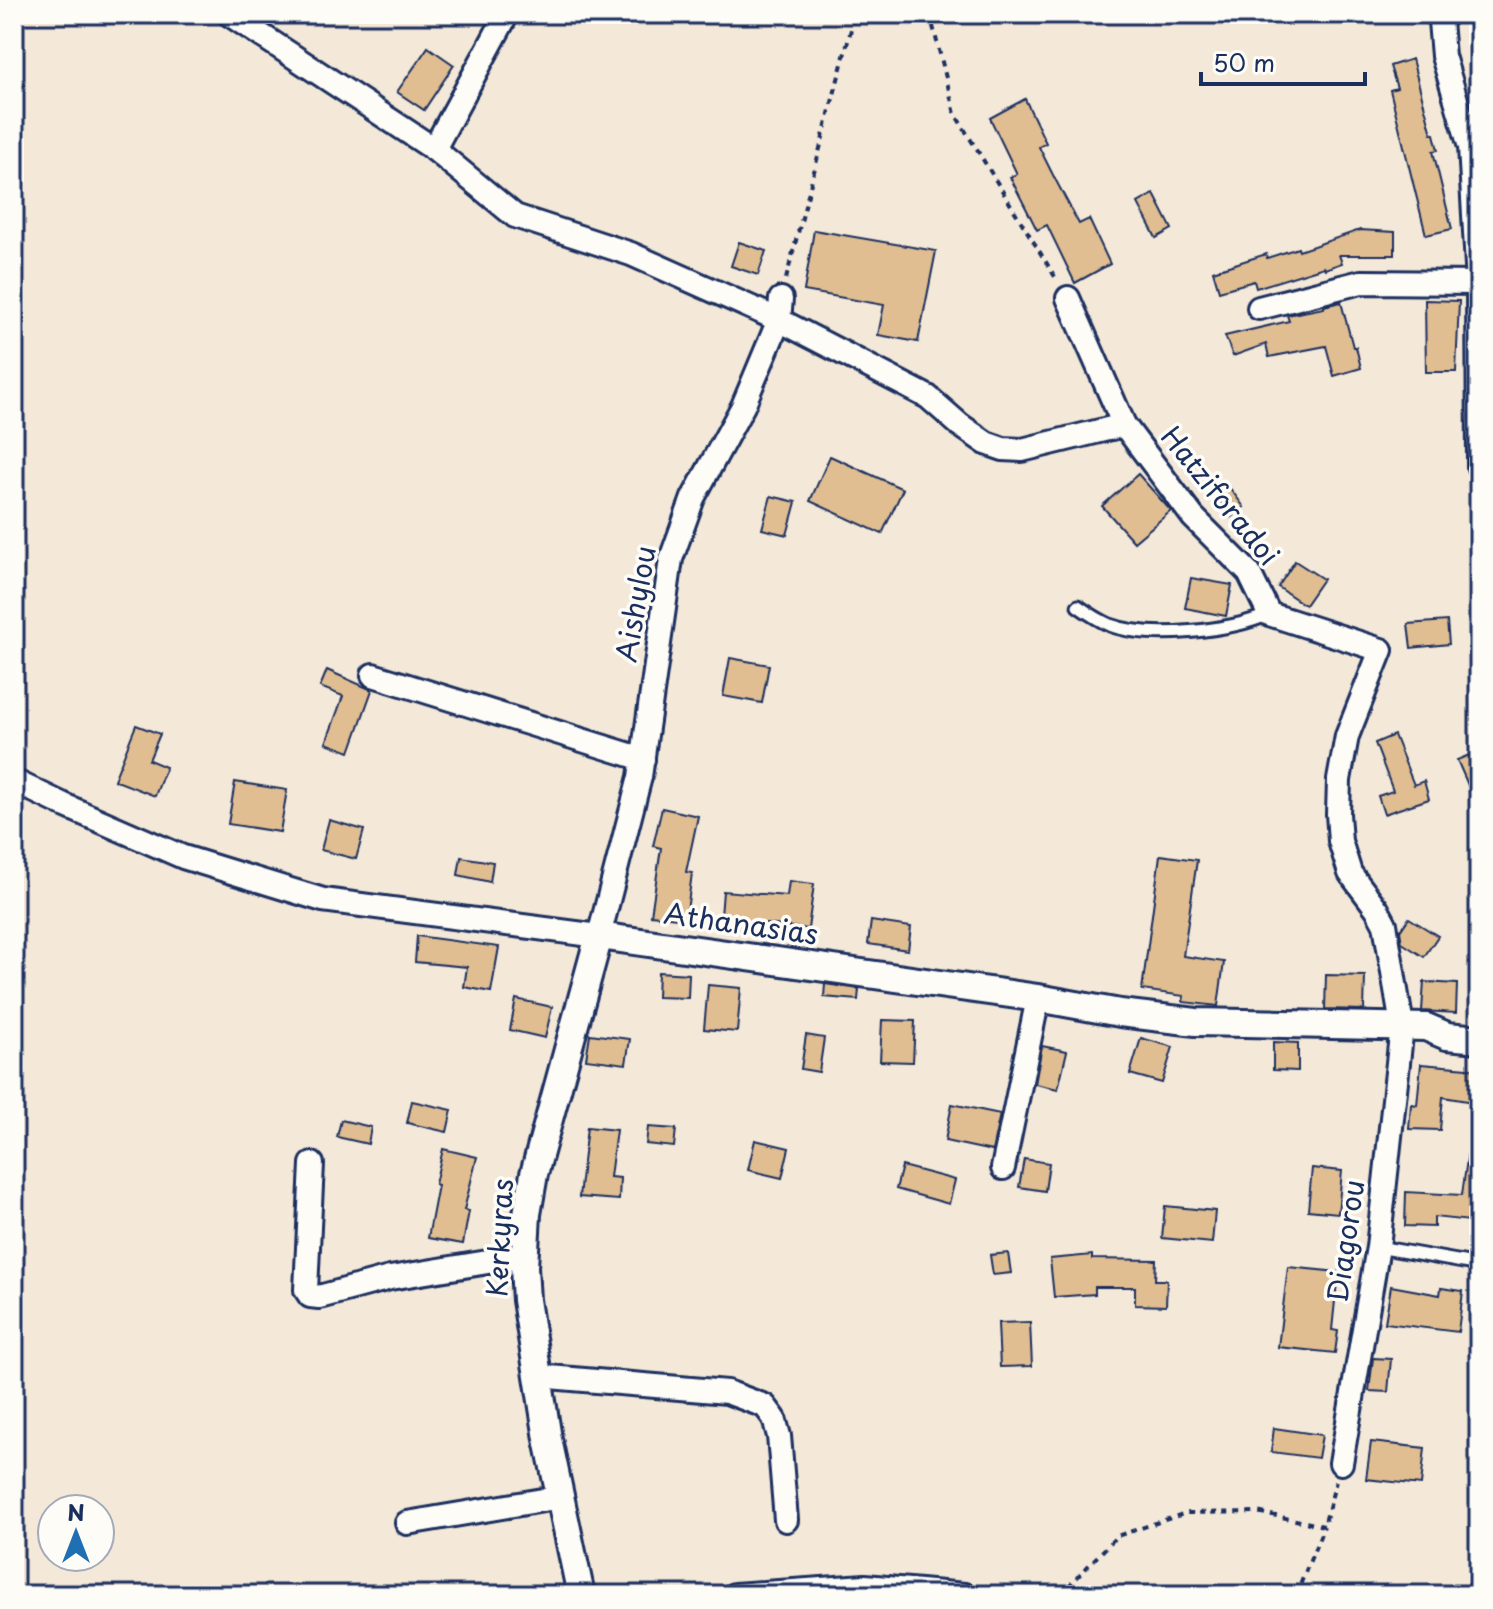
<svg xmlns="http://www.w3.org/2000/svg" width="1493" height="1609" viewBox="0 0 1493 1609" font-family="'Playpen Sans',sans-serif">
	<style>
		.building { fill: #e0be92; stroke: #1b2f5e; stroke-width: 2 }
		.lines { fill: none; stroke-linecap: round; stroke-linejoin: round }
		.service-casing { stroke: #1b2f5e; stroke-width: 17 }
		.minor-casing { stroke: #1b2f5e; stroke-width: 28 }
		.tertiary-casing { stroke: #1b2f5e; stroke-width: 32 }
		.path { stroke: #1b2f5e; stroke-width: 4; stroke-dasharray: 6 6; stroke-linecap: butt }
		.service { stroke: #fdfcf7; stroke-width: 11 }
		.minor { stroke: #fdfcf7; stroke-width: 22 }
		.tertiary { stroke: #fdfcf7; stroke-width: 26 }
		.labels { text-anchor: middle; stroke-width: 7; stroke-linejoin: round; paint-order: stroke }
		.street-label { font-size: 28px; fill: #1b2f5e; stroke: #fdfcf7 }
	</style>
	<rect width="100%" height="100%" fill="#f4e9d9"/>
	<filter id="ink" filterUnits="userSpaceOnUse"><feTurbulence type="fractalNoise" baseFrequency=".0125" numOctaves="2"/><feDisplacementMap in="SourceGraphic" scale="16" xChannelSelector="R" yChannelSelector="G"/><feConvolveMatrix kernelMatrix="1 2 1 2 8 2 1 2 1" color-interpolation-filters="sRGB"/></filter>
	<g filter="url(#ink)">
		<g class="building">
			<polygon points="428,47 454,65 424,110 397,92"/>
			<polygon points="1412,59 1432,134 1434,134 1438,150 1433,151 1452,229 1426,235 1390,90 1397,88 1390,66"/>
			<polygon points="1025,99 1046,143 1039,147 1053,175 1079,224 1089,219 1110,264 1075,283 1047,225 1037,230 1029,214 1010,177 1017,174 990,118"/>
			<polygon points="1154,194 1172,229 1156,238 1138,203"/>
			<polygon points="814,230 936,251 918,342 878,335 884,305 804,291"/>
			<polygon points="1360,230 1395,232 1395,255 1339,255 1342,263 1325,269 1324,267 1256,288 1254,281 1219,291 1213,271 1266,254 1267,258 1298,248 1299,251"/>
			<polygon points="739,242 766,251 758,275 731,266"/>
			<polygon points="1425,300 1459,301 1456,372 1426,372"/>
			<polygon points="1341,302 1353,347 1356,347 1361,368 1334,376 1326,346 1269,357 1266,344 1233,356 1225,336 1289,321 1287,315 1324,308 1324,306"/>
			<polygon points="830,456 903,489 882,534 810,501"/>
			<polygon points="1138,474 1171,511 1134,542 1102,506"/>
			<polygon points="1226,483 1244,507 1231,517 1213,493"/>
			<polygon points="771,496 796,502 787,535 762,529"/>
			<polygon points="1295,561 1323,579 1305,605 1278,587"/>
			<polygon points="1191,578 1232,585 1226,616 1185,608"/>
			<polygon points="1447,621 1449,644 1411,648 1408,624"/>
			<polygon points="730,658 769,665 762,703 723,696"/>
			<polygon points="327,670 372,690 350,752 326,743 343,696 320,687"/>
			<polygon points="136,725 160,734 149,760 166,767 155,796 114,780"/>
			<polygon points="1394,735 1414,785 1424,781 1429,799 1384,814 1378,796 1393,791 1375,743"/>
			<polygon points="1479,751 1479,810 1457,760"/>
			<polygon points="235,782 287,790 280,832 228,824"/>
			<polygon points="662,808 698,816 686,872 692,873 686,919 651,915 661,848 653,846"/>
			<polygon points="329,820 364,830 356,859 321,850"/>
			<polygon points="1160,855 1197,860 1183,956 1224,962 1218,1006 1183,1002 1184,996 1142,990"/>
			<polygon points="461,857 493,862 490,882 458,875"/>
			<polygon points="789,881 814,884 808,929 758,923 757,931 720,929 723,891 787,896"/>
			<polygon points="1409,918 1438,936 1424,957 1402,943 1400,931"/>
			<polygon points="871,921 911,927 908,950 868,944"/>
			<polygon points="417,936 499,947 491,992 464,987 467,967 415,962"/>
			<polygon points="658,972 689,974 688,998 657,997"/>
			<polygon points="1326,975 1365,976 1364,1010 1325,1009"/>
			<polygon points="1424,982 1457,984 1456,1013 1422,1011"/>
			<polygon points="825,984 859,989 858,1000 824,997"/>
			<polygon points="708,985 741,988 737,1032 704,1029"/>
			<polygon points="516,999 552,1007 545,1038 510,1030"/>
			<polygon points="882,1020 915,1021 913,1062 880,1061"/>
			<polygon points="590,1034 630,1039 626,1064 586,1059"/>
			<polygon points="806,1035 824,1038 819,1072 801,1069"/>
			<polygon points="1141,1038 1173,1047 1162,1083 1130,1074"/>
			<polygon points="1273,1042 1298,1043 1298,1071 1273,1070"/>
			<polygon points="1042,1046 1067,1051 1058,1089 1035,1084"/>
			<polygon points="1421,1064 1479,1069 1479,1103 1443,1097 1440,1130 1409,1129 1411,1104 1417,1105"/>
			<polygon points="412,1101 452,1110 447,1132 407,1123"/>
			<polygon points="952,1104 1000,1114 992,1151 945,1141"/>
			<polygon points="341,1120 371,1127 368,1144 337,1137"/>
			<polygon points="587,1127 616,1130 610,1177 620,1178 619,1200 579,1197"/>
			<polygon points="648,1127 676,1129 674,1147 646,1144"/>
			<polygon points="755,1140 789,1148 782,1178 748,1170"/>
			<polygon points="443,1149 477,1157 464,1210 469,1211 463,1244 428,1238 438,1185 435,1184"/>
			<polygon points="1468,1152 1479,1152 1479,1222 1434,1217 1434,1227 1405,1226 1406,1192 1462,1195"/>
			<polygon points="1024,1159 1049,1163 1045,1191 1019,1187"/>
			<polygon points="902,1166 955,1180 949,1204 896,1189"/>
			<polygon points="1312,1168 1342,1171 1338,1213 1308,1210"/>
			<polygon points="1165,1206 1215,1211 1212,1243 1162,1238"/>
			<polygon points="1008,1253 1011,1273 993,1275 990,1255"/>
			<polygon points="1092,1255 1092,1259 1156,1260 1155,1280 1167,1280 1166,1306 1135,1305 1135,1287 1095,1287 1095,1294 1054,1297 1050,1259"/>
			<polygon points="1288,1267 1338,1272 1332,1330 1338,1331 1335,1353 1278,1347"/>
			<polygon points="1391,1286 1440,1295 1441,1288 1463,1291 1458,1332 1385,1323"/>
			<polygon points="1030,1322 1032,1366 1000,1367 998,1323"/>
			<polygon points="1373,1358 1391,1359 1388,1392 1369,1391"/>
			<polygon points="1274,1428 1322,1435 1318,1458 1271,1452"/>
			<polygon points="1371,1442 1425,1448 1421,1485 1366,1479"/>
		</g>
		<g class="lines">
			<g class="service-casing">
				<g id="service">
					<path d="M 1078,606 C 1088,613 1098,620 1110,625 C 1150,640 1231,631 1269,614"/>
					<polyline points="1378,1247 1474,1264"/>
				</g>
			</g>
			<g class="minor-casing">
				<g id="minor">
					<polyline points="229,14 434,149 515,216 631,254 779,320 928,397 960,425 986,443 1003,449 1022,450 1124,425"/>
					<polyline points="1447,14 1440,21 1443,56 1470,147 1478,283 1479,467"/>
					<polyline points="434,149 507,14"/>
					<polyline points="1068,298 1124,425 1193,517 1249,573 1269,614 1381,650 1347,736 1339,780 1338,814 1340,841 1350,873 1377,909 1385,924 1402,1026 1378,1247 1341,1463"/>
					<polyline points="1259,308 1361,282 1479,283"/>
					<polyline points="373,675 643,759"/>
					<polyline points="14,781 66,806 183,857 323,900 599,936 640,777 671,559 693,498 743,406 779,320 781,299"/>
					<polyline points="312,1164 306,1290 310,1296 319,1297 390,1278 525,1256"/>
					<polyline points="1003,1168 1038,998"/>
					<polyline points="537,1376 727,1392 765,1406 774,1418 779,1436 786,1520"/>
					<polyline points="407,1523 561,1497"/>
					<polyline points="734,1595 865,1586 965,1595"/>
				</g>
			</g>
			<g class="tertiary-casing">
				<polyline id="tertiary" points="581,1595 548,1439 526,1300 524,1267 527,1214 534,1174 599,936 1038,998 1120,1013 1196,1022 1426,1027 1447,1036 1479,1039"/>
			</g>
			<g class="path">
				<polyline points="930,14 955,114 1057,280"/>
				<polyline points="786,279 855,14"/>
				<polyline points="1060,1595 1117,1536 1186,1513 1257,1512 1324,1526 1336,1481"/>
				<polyline points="1296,1595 1324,1526"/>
			</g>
			<use href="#service" class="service"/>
			<use href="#minor" class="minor"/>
			<use href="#tertiary" class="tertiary"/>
		</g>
	</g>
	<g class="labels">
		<g class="street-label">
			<text transform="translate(1220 496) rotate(51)" y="10">Hatziforadoi</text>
			<text transform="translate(636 604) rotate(-80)" y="10">Aishylou</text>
			<text transform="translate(741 924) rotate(8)" y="10">Athanasias</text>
			<text transform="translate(500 1238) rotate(-87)" y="10">Kerkyras</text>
			<text transform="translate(1346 1241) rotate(-82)" y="10">Diagorou</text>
		</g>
	</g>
	<rect width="1493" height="1609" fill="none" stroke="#fdfcf7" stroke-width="48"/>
	<rect x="24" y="24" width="1445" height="1561" fill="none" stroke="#1b2f5e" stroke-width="3" filter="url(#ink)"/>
	<g transform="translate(76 1533)"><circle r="38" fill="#fdfcf7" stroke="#a3aaba" stroke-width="2"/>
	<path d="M0-6L14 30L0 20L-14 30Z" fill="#1f6fb2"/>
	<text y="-12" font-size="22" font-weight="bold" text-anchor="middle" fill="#1b2f5e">N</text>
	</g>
	<path d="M1201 72v12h164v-12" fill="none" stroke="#1b2f5e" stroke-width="4"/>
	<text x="1213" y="72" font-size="24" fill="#1b2f5e" stroke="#fdfcf7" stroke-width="6" paint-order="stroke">50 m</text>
</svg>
